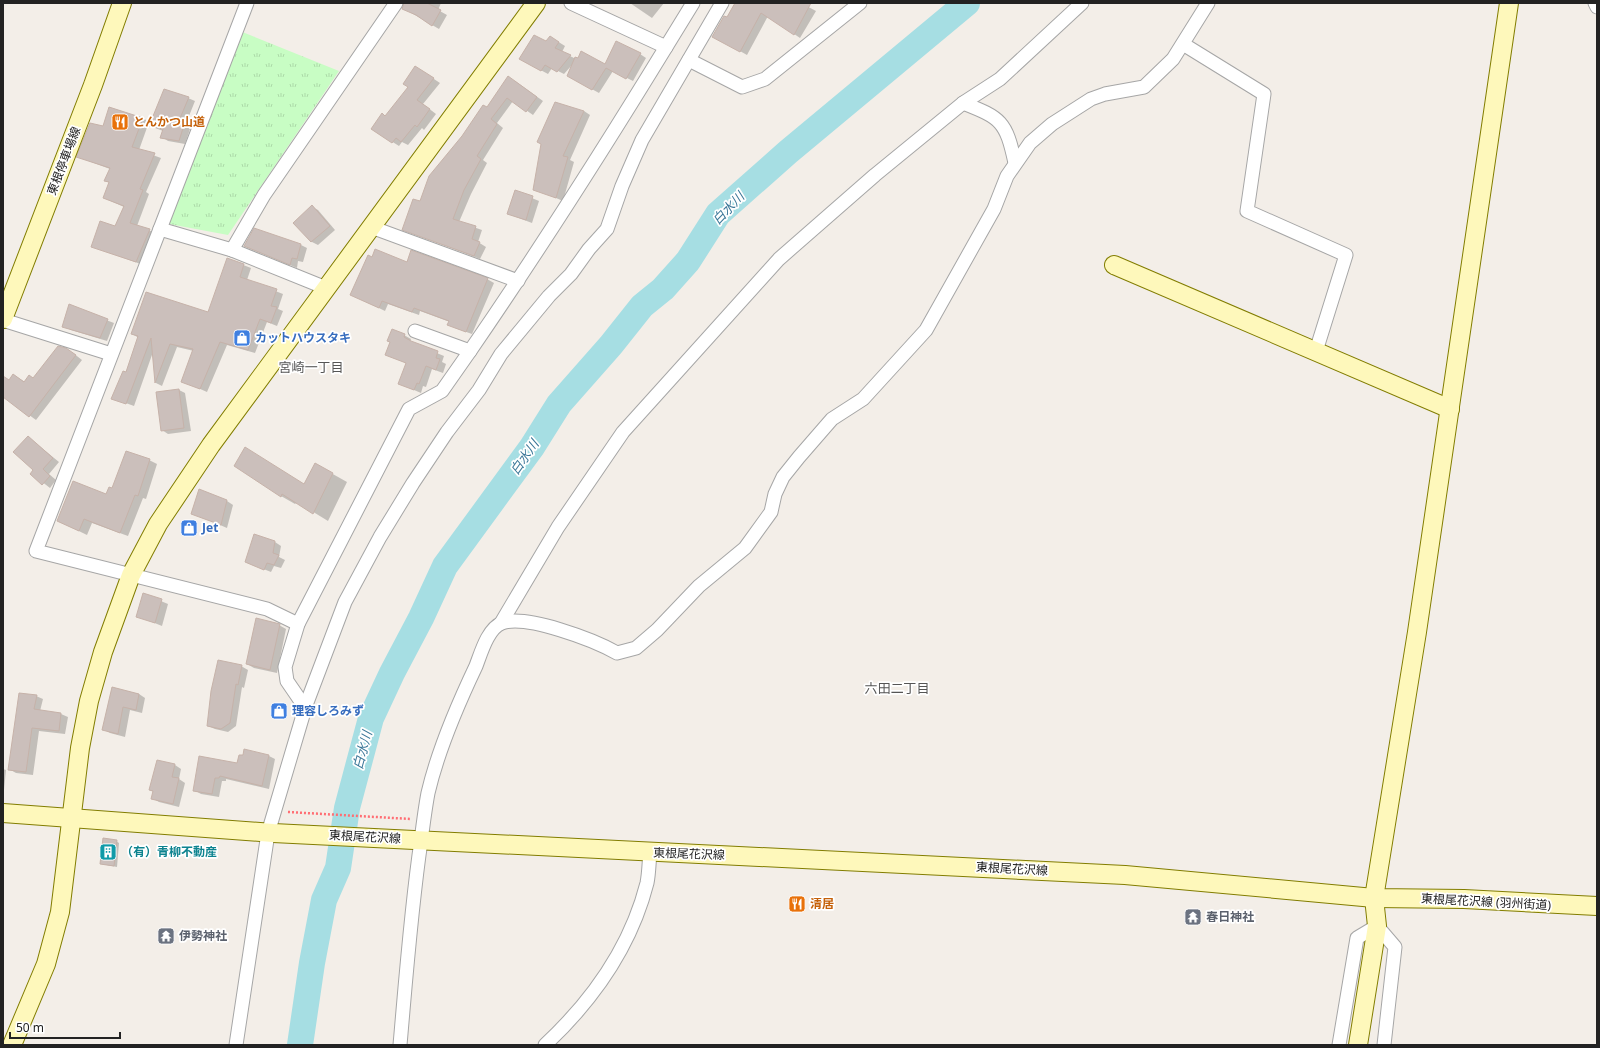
<svg xmlns="http://www.w3.org/2000/svg" width="1600" height="1048" viewBox="0 0 1600 1048" font-family="'Noto Sans','Noto Sans JP',sans-serif">
	<style>
		.park { fill: url(#park-tufts) }
		.shadow { fill: #0003 }
		.lines { fill: none; stroke-linecap: round; stroke-linejoin: round }
		.river { stroke: #a6dee3; stroke-width: 26 }
		.building { fill: #cbbfbb; stroke: #c6b2a9 }
		.street-casing { stroke: #a6a6a6; stroke-width: 15 }
		.secondary-casing { stroke: #827d00; stroke-width: 20 }
		.path { stroke: #ff6d73; stroke-width: 2.5; stroke-dasharray: 2 2; stroke-linecap: butt }
		.street { stroke: #fff; stroke-width: 13 }
		.secondary { stroke: #fef8bb; stroke-width: 18 }
		.labels { text-anchor: middle; stroke-width: 3.5; stroke-linejoin: round; paint-order: stroke }
		.food-label { font-size: 12px; font-weight: bold; fill: #c56008; stroke: #fff; text-anchor: start }
		.street-label { font-size: 12px; fill: #222; stroke: #fff }
		.shop-label { font-size: 12px; font-weight: bold; fill: #366cbe; stroke: #fff; text-anchor: start }
		.culture-label { font-size: 12px; font-weight: bold; fill: #0d838f; stroke: #fff; text-anchor: start }
		.worship-label { font-size: 12px; font-weight: bold; fill: #5b616d; stroke: #fff; text-anchor: start }
		.water-label { font-size: 13px; font-style: italic; fill: #3b7798; stroke: #fff }
		.neighbourhood-label { font-size: 13px; fill: #555; stroke: #fff }
	</style>
	<defs>
		<pattern id="park-tufts" width="24" height="20" patternUnits="userSpaceOnUse"><rect width="24" height="20" fill="#c8fdc4"/><path d="M3 7l-1-3M5 7V3M7 7l1-3M15 17l-1-3M17 17v-4M19 17l1-3" fill="none" stroke="#acd9a8"/></pattern>
	</defs>
	<rect width="100%" height="100%" fill="#f3eee8"/>
	<polygon class="park" points="240,31 339,71 228,235 169,224"/>
	<g class="shadow">
		<polygon points="412,3 441,3 438,10 447,15 439,29 408,11"/>
		<polygon points="630,3 664,3 652,18"/>
		<polygon points="736,3 801,3 816,11 800,38 768,16 747,55 713,36 727,19"/>
		<polygon points="557,41 565,46 562,52 576,59 606,66 640,54 646,58 633,81 613,71 599,93 568,76 572,65 564,74 552,68 548,74 520,59 546,43"/>
		<polygon points="422,71 440,83 423,104 436,114 424,130 422,128 408,145 402,142 399,146 372,129 386,117"/>
		<polygon points="515,81 543,101 533,115 513,101 497,123 503,128 483,160 487,163 471,194 459,222 482,230 478,242 486,247 480,259 403,229 487,109"/>
		<polygon points="188,98 195,101 185,126 190,129 185,144 168,141 162,137 163,131 150,126"/>
		<polygon points="584,111 590,115 570,160 574,162 563,201 535,189"/>
		<polygon points="143,118 149,122 139,150 161,158 146,192 149,194 137,226 156,233 143,265 92,246 115,227 124,207 104,198 110,183 105,180 110,169 78,157 104,127"/>
		<polygon points="515,191 539,201 532,223 508,214"/>
		<polygon points="312,207 318,210 335,230 318,245 312,242"/>
		<polygon points="301,245 307,248 303,262 298,261 297,268 245,246"/>
		<polygon points="228,259 251,268 247,280 283,294 278,309 283,311 277,326 267,322 255,353 227,345 207,392 182,381 194,351 177,347 162,386 156,383 153,352 134,406 112,398 126,373 139,338 132,334 209,314"/>
		<polygon points="407,264 487,279 494,283 472,334 455,328 450,322 420,311 419,315 388,304 385,311 352,295"/>
		<polygon points="69,306 114,323 107,341 71,330 64,326"/>
		<polygon points="404,335 411,339 410,342 444,356 442,362 446,364 443,373 432,369 426,387 423,386 421,393 400,384 407,363 393,358"/>
		<polygon points="73,353 82,360 36,420 3,396 3,391 14,375 25,382 34,379"/>
		<polygon points="179,390 185,393 191,431 168,434 162,430"/>
		<polygon points="28,437 59,462 49,474 56,480 50,488 32,474 35,470"/>
		<polygon points="245,448 304,485 315,464 347,482 328,521 297,502 295,504 281,496"/>
		<polygon points="149,460 157,464 146,499 143,498 128,536 92,523 87,535 58,521 107,495"/>
		<polygon points="227,501 233,505 227,528 192,513"/>
		<polygon points="275,542 281,546 279,557 285,560 281,568 274,566 271,572 246,562"/>
		<polygon points="144,594 168,604 162,626 137,616"/>
		<polygon points="279,625 286,629 277,673 254,668 247,664"/>
		<polygon points="241,666 248,670 244,688 242,687 236,726 228,732 215,729 208,726"/>
		<polygon points="112,688 139,694 145,698 142,713 130,710 125,737 110,733 103,729"/>
		<polygon points="36,696 43,699 40,711 61,714 68,717 65,734 39,731 33,775 16,773 9,769"/>
		<polygon points="269,756 275,759 269,789 226,779 226,781 222,781 219,797 201,794 194,790 238,764"/>
		<polygon points="175,765 181,769 179,779 185,783 179,807 159,802 152,798 154,792 150,790"/>
		<polygon points="3,769 6,770 3,800"/>
		<polygon points="116,841 119,843 117,867 101,864"/>
	</g>
	<g class="lines">
		<polyline class="river" points="300,1045 312,963 324,900 338,868 347,808 371,718 392,673 421,618 445,566 532,447 559,404 611,345 642,306 663,289 688,261 718,214 788,152 967,3"/>
	</g>
	<g class="building">
		<polygon points="404,3 427,3 441,10 432,26 416,15 402,9"/>
		<polygon points="735,3 811,3 794,35 761,13 740,52 712,37 724,16 727,17"/>
		<polygon points="534,35 546,41 550,36 559,42 555,48 571,55 557,72 545,65 541,71 519,59"/>
		<polygon points="616,41 641,53 626,79 606,68 592,90 567,76 575,57 578,58 581,51 605,64"/>
		<polygon points="415,66 434,78 417,100 430,109 417,127 415,125 401,142 396,138 392,143 371,129 382,113 385,116 408,87 403,84"/>
		<polygon points="508,76 537,97 526,112 507,98 491,119 497,124 477,156 481,159 464,190 453,219 476,226 472,239 480,242 474,256 402,230 413,199 420,201 429,176 462,136 483,105 487,107"/>
		<polygon points="164,89 189,97 178,123 184,125 179,141 160,138 163,129 149,126"/>
		<polygon points="555,102 584,111 563,156 568,157 556,198 533,190 541,144 537,142"/>
		<polygon points="109,107 143,118 132,147 155,153 140,189 143,190 130,223 150,229 136,262 91,247 100,221 115,226 124,206 103,198 109,182 104,181 110,168 76,157 90,123 103,126"/>
		<polygon points="515,190 533,196 526,220 507,214"/>
		<polygon points="312,205 330,226 311,242 293,223"/>
		<polygon points="254,228 301,244 297,259 292,258 290,265 244,246"/>
		<polygon points="375,249 407,262 411,250 488,278 466,332 447,325 449,321 414,308 412,312 382,301 379,308 350,295 368,255 372,257"/>
		<polygon points="227,258 244,264 240,277 277,289 271,306 277,307 271,323 260,319 248,350 220,342 200,389 181,382 193,349 170,344 155,383 151,338 126,404 111,399 123,371 126,372 138,336 131,334 146,292 208,312"/>
		<polygon points="69,304 108,319 100,338 62,327"/>
		<polygon points="392,329 405,334 404,337 411,341 438,351 436,358 440,359 436,370 426,366 419,384 417,383 414,390 398,384 406,363 385,355 390,342 387,341"/>
		<polygon points="58,346 66,348 76,355 29,417 3,397 3,376 9,380 13,374 24,382 29,375 33,378"/>
		<polygon points="179,389 184,428 161,431 156,392"/>
		<polygon points="28,436 53,458 43,469 50,476 42,485 30,474 33,470 13,452"/>
		<polygon points="245,447 304,484 315,463 333,473 313,514 282,494 281,497 234,466"/>
		<polygon points="126,451 150,459 138,496 135,495 120,533 84,519 79,531 57,521 73,481 106,494 109,487 112,488"/>
		<polygon points="199,489 227,500 221,525 191,514"/>
		<polygon points="254,534 275,541 273,553 279,555 274,565 267,563 264,570 245,562"/>
		<polygon points="143,593 162,599 155,623 136,617"/>
		<polygon points="256,618 280,624 270,670 246,664"/>
		<polygon points="218,660 242,665 238,685 236,684 230,723 221,729 207,726 211,691"/>
		<polygon points="112,687 139,694 136,710 123,707 118,734 102,730"/>
		<polygon points="19,693 37,695 34,709 61,713 59,731 32,728 26,772 8,770"/>
		<polygon points="244,749 269,755 262,786 220,776 219,778 215,778 212,794 193,791 199,756 237,763 239,755 243,755"/>
		<polygon points="157,760 175,764 172,777 179,778 173,804 151,799 153,791 149,790"/>
		<polygon points="103,838 117,840 114,866 100,864"/>
	</g>
	<g class="lines">
		<g class="street-casing">
			<g id="street">
				<polyline points="571,3 666,47 693,3"/>
				<polyline points="1595,3 1597,7"/>
				<polyline points="1183,44 1264,94 1247,211 1346,255 1316,351"/>
				<polyline points="689,60 742,87 765,79 860,3"/>
				<path d="M 963,103 C 1001,118 1006,121 1015,163"/>
				<polyline points="371,227 518,281"/>
				<polyline points="160,229 36,551 267,609 298,624"/>
				<polyline points="232,250 160,229 247,3"/>
				<polyline points="326,288 232,250 264,195 396,3"/>
				<polyline points="3,320 111,354"/>
				<path d="M 415,331 L 470,351 C 538,252 603,150 666,47"/>
				<polyline points="501,623 558,527 623,432 779,259 875,175 963,103 1000,79 1082,3"/>
				<polyline points="306,705 345,602 380,537 413,483 447,432 479,390 501,354 549,296 571,274 589,249 607,229 622,186 642,140 722,3"/>
				<polyline points="236,1045 268,833 306,705 300,700 287,681 285,667 298,624 409,409 442,391 470,351"/>
				<path d="M 400,1045 C 406,977 411,909 421,841 C 423,825 425,809 428,793 C 438,750 457,706 476,666 C 481,653 488,628 502,623 C 526,614 594,640 617,653 L 636,648 L 657,630 L 699,586 L 745,548 L 771,512 L 775,494 L 783,477 L 799,457 L 832,419 L 863,399 L 926,330 L 994,209 L 1007,176 L 1030,143 L 1052,124 L 1091,99 L 1105,94 L 1144,87 L 1173,59 L 1208,3"/>
				<path d="M 545,1045 C 592,1001 631,946 647,883 C 649,873 649,862 650,852"/>
				<polyline points="1339,1045 1357,938 1377,926 1395,947 1384,1045"/>
			</g>
		</g>
		<g class="secondary-casing">
			<g id="secondary">
				<polyline points="1114,265 1450,409"/>
				<polyline points="3,319 93,85 122,3"/>
				<polyline points="3,813 273,833 1125,875 1374,898 1464,899 1597,906"/>
				<polyline points="12,1045 46,964 60,912 80,748 89,701 103,652 131,575 158,524 211,445 536,3"/>
				<polyline points="1358,1045 1377,926 1374,898 1417,632 1509,3"/>
			</g>
		</g>
		<polyline class="path" points="288,812 411,819"/>
		<use href="#street" class="street"/>
		<use href="#secondary" class="secondary"/>
	</g>
	<defs>
		<g id="restaurant-square" transform="scale(0.9)"><rect x="-9" y="-9" width="18" height="18" rx="4" fill="#e8710a" stroke="#fff"/><path d="M-5-6h1v4h1v-4h1v4h1v-4h1v5L-1.5 .5V6h-2V.5L-5-1ZM5-6V6H3V1.5H1.5Q1.5-4 5-6Z" fill="#fff"/></g>
		<g id="shop-square" transform="scale(0.9)"><rect x="-9" y="-9" width="18" height="18" rx="4" fill="#3f7fe0" stroke="#fff"/><path d="M-5-2.5h2.3a2.7 3.5 0 0 1 5.4 0H5L5.5 6h-11ZM-1.5-2.5h3a1.5 2.3 0 0 0-3 0Z" fill="#fff"/></g>
		<g id="building-square" transform="scale(0.9)"><rect x="-9" y="-9" width="18" height="18" rx="4" fill="#0f9aa8" stroke="#fff"/><path d="M-4-6H4V6H1V3H-1V6H-4ZM-2.5-4.3h1.7v1.8h-1.7ZM.8-4.3h1.7v1.8H.8ZM-2.5-1h1.7V.8h-1.7ZM.8-1h1.7V.8H.8Z" fill="#fff"/></g>
		<g id="temple-square" transform="scale(0.9)"><rect x="-9" y="-9" width="18" height="18" rx="4" fill="#6b7280" stroke="#fff"/><path d="M0-6L5-2H3V0L6.5 2.5H4V6H1.5V3h-3V6H-4V2.5H-6.5L-3 0V-2H-5Z" fill="#fff"/></g>
	</defs>
	<g fill-rule="evenodd">
		<use href="#restaurant-square" x="120" y="122"/>
		<use href="#shop-square" x="242" y="338"/>
		<use href="#shop-square" x="189" y="528"/>
		<use href="#shop-square" x="279" y="711"/>
		<use href="#building-square" x="108" y="852"/>
		<use href="#restaurant-square" x="797" y="904"/>
		<use href="#temple-square" x="1193" y="917"/>
		<use href="#temple-square" x="166" y="936"/>
	</g>
	<g class="labels">
		<g class="food-label">
			<text x="133" y="126">とんかつ山道</text>
			<text x="810" y="908">清居</text>
		</g>
		<g class="street-label">
			<text transform="translate(64 161) rotate(-69)" y="4">東根停車場線</text>
			<text transform="translate(365 837) rotate(3)" y="4">東根尾花沢線</text>
			<text transform="translate(689 854) rotate(2)" y="4">東根尾花沢線</text>
			<text transform="translate(1012 869) rotate(3)" y="4">東根尾花沢線</text>
			<text transform="translate(1486 902) rotate(3)" y="4">東根尾花沢線 (羽州街道)</text>
		</g>
		<g class="shop-label">
			<text x="255" y="342">カットハウスタキ</text>
			<text x="202" y="532">Jet</text>
			<text x="292" y="715">理容しろみず</text>
		</g>
		<g class="culture-label">
			<text x="121" y="856">（有）青柳不動産</text>
		</g>
		<g class="worship-label">
			<text x="1206" y="921">春日神社</text>
			<text x="179" y="940">伊勢神社</text>
		</g>
		<g class="water-label">
			<text transform="translate(728 208) rotate(-46)" y="5">白水川</text>
			<text transform="translate(524 457) rotate(-55)" y="5">白水川</text>
			<text transform="translate(362 750) rotate(-75)" y="5">白水川</text>
		</g>
		<g class="neighbourhood-label">
			<text x="311" y="372">宮崎一丁目</text>
			<text x="897" y="693">六田二丁目</text>
		</g>
	</g>
	<rect width="1600" height="1048" fill="none" stroke="#222222" stroke-width="8"/>
	<path d="M10 1032v6h110v-6" fill="none" stroke="#222222" stroke-width="2"/>
	<text x="16" y="1032" font-size="12" fill="#222222" stroke="#ffffff" stroke-width="3" paint-order="stroke">50 m</text>
</svg>
